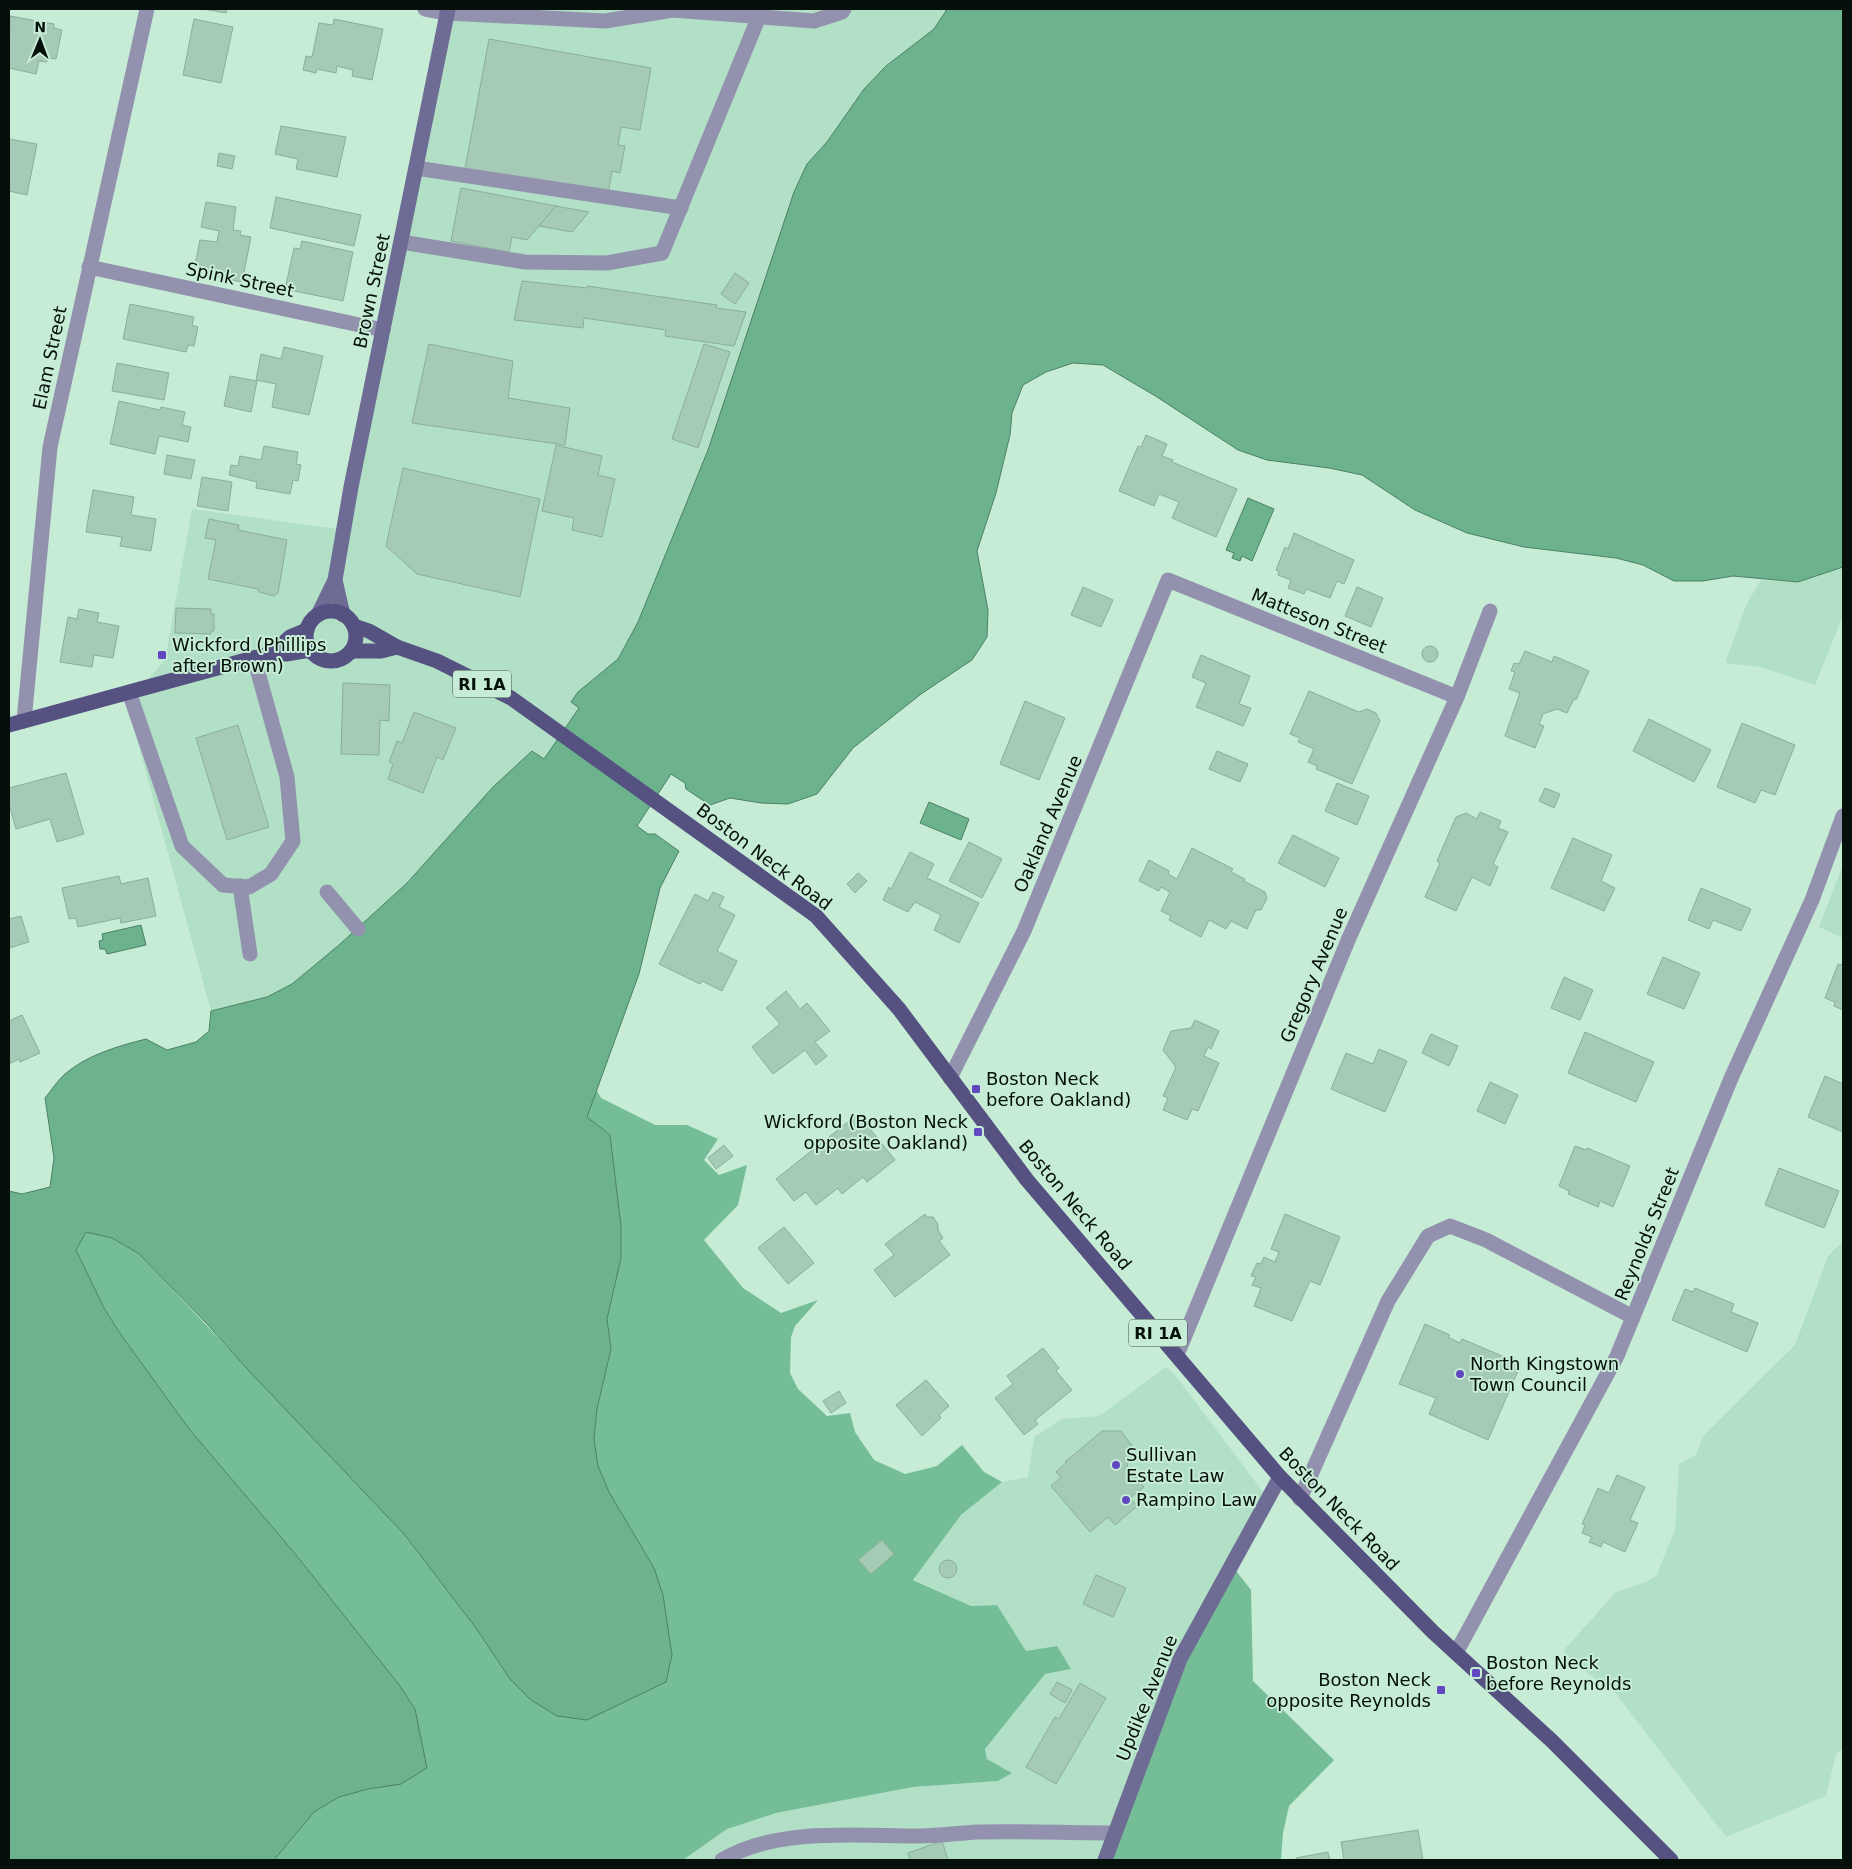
<svg xmlns="http://www.w3.org/2000/svg" width="1852" height="1869" viewBox="0 0 1852 1869" font-family="'DejaVu Sans',sans-serif">
	<style>
		.built { fill: #b2e0c6 }
		.forest { fill: #75bd97 }
		.water { fill: #6bb28d; stroke: #4c8165 }
		.building { fill: #a5cab5; stroke: #8aae99 }
		.lines { fill: none; stroke-linecap: round; stroke-linejoin: round }
		.lane { stroke: #9392ae; stroke-width: 15 }
		.street { stroke: #9392ae; stroke-width: 15 }
		.secondary { stroke: #6e6c94; stroke-width: 15 }
		.primary { stroke: #555181; stroke-width: 15 }
		.poi-dot { fill: #6048c1; stroke: #c6ecd6; stroke-width: 2 }
		.labels { text-anchor: middle; stroke-width: 4; stroke-linejoin: round; paint-order: stroke }
		.shield { fill: #c6ecd6; stroke: #3e5246; stroke-width: 1 }
		.shield-label { font-size: 16px; font-weight: bold; fill: #041009 }
		.street-label { font-size: 18px; fill: #041009; stroke: #c6ecd6 }
		.poi-label { font-size: 18px; fill: #041009; stroke: #c6ecd6; text-anchor: start }
	</style>
	<rect width="100%" height="100%" fill="#c6ecd6"/>
	<g class="built">
		<polygon points="442,9 945,9 946,11 934,29 886,66 827,142 807,164 708,450 638,622 618,659 578,692 571,702 579,708 544,759 532,752 493,787 407,883 339,945 292,984 267,997 211,1011 127,703 165,660 192,509 345,530"/>
		<polygon points="1843,567 1843,616 1815,685 1760,667 1725,663 1747,603 1761,580 1798,582"/>
		<polygon points="1843,865 1843,938 1819,927"/>
		<polygon points="1843,1241 1843,1749 1836,1754 1826,1796 1726,1837 1616,1694 1572,1661 1563,1651 1616,1592 1646,1582 1656,1576 1675,1530 1679,1464 1696,1455 1703,1436 1795,1345 1828,1256"/>
		<polygon points="1166,1367 1176,1376 1269,1500 1102,1860 683,1860 727,1829 776,1813 913,1787 998,1781 1012,1773 987,1759 985,1749 1045,1674 1070,1669 1057,1646 1026,1651 997,1605 971,1606 913,1579 961,1515 1002,1482 1028,1477 1034,1437 1062,1419 1099,1416"/>
	</g>
	<g class="forest">
		<polygon points="596,1089 601,1098 655,1125 687,1125 718,1139 704,1160 719,1175 747,1165 738,1205 704,1240 743,1288 781,1313 818,1300 795,1326 791,1337 790,1373 798,1389 827,1416 850,1413 855,1432 874,1460 905,1474 937,1466 962,1445 984,1472 1002,1482 961,1515 913,1580 971,1606 997,1605 1026,1651 1057,1646 1071,1669 1045,1674 985,1749 987,1759 1012,1773 998,1781 913,1787 776,1813 727,1829 683,1860 274,1860 314,1812 339,1797 426,1768 415,1709 400,1686 297,1556 190,1430 119,1332 104,1308 76,1250 86,1232 112,1238 138,1253 404,1534 476,1628 510,1679 654,1568 609,1492 598,1466 594,1439 597,1409 611,1349 607,1319 621,1258 621,1226 610,1135 586,1117"/>
		<polygon points="1236,1571 1251,1590 1253,1681 1334,1760 1289,1806 1283,1833 1281,1860 1102,1860 1175,1660"/>
	</g>
	<g class="water">
		<path d="M 945,9 L 1843,9 L 1843,567 L 1798,582 L 1733,576 L 1703,581 L 1674,581 L 1643,565 L 1616,558 L 1524,547 L 1467,533 L 1415,510 L 1362,475 L 1329,468 L 1267,460 L 1238,450 L 1157,397 L 1103,365 L 1073,363 L 1046,372 L 1023,385 L 1012,413 L 1010,435 L 996,493 L 977,551 L 988,610 L 987,637 L 972,660 L 921,694 L 853,748 L 817,794 L 788,804 L 761,803 L 730,798 L 710,805 L 686,789 L 685,783 L 671,774 L 637,826 L 648,834 L 655,834 L 679,851 L 660,888 L 639,974 L 587,1117 L 610,1135 L 621,1226 L 621,1258 L 607,1319 L 611,1349 L 597,1409 L 594,1439 L 598,1466 L 609,1492 L 654,1568 L 663,1595 L 672,1655 L 666,1682 L 587,1720 L 557,1716 L 531,1700 L 510,1679 L 476,1628 L 404,1534 L 249,1371 L 206,1323 L 138,1253 L 112,1238 L 86,1232 L 76,1250 L 104,1308 L 119,1332 L 190,1430 L 297,1556 L 400,1686 L 415,1709 L 427,1768 L 401,1784 L 368,1789 L 339,1797 L 314,1812 L 274,1860 L 9,1860 L 9,1191 L 22,1194 L 50,1187 L 54,1158 L 45,1098 C 51,1091 57,1081 65,1074 C 87,1055 118,1046 146,1039 L 167,1050 L 196,1042 L 209,1031 L 211,1011 L 267,997 L 292,984 L 339,945 L 407,883 L 493,787 L 532,751 L 544,759 L 579,708 L 571,702 L 578,692 L 618,659 L 638,622 L 708,450 L 794,192 L 807,164 L 827,142 L 864,89 L 886,66 L 934,29 L 946,11 Z"/>
		<polygon points="1248,498 1274,509 1252,561 1242,556 1240,561 1232,558 1234,553 1226,550"/>
		<polygon points="929,802 969,819 961,840 920,823"/>
		<polygon points="141,925 146,945 107,954 105,949 100,949 99,941 103,940 102,934"/>
	</g>
	<g class="building">
		<polygon points="203,9 227,9 226,13"/>
		<polygon points="10,16 54,24 54,28 62,30 56,59 47,58 47,62 39,61 36,74 9,68"/>
		<polygon points="194,19 233,27 221,83 183,75"/>
		<polygon points="334,19 383,29 372,80 352,76 353,70 337,66 336,73 317,69 316,73 303,70 306,56 312,57 319,23 333,25"/>
		<polygon points="489,39 651,68 640,130 621,127 618,145 625,146 620,173 612,171 608,195 465,169"/>
		<polygon points="281,126 346,137 337,177 296,169 298,159 275,154"/>
		<polygon points="9,139 37,144 27,195 9,191"/>
		<polygon points="219,153 235,156 232,169 217,166"/>
		<polygon points="461,188 556,206 527,240 512,237 509,252 451,241"/>
		<polygon points="276,197 361,215 354,246 270,228"/>
		<polygon points="206,202 236,207 233,230 241,231 240,235 251,237 242,282 206,275 207,267 195,265 200,240 217,242 219,231 201,227"/>
		<polygon points="556,206 589,212 572,232 539,226"/>
		<polygon points="302,241 353,252 343,301 285,289 294,248 300,249"/>
		<polygon points="735,273 749,283 735,304 721,294"/>
		<polygon points="522,281 587,288 587,286 717,305 716,308 746,312 734,346 665,336 666,330 584,318 583,328 514,320"/>
		<polygon points="130,304 194,317 192,325 198,327 194,346 188,345 186,352 123,339"/>
		<polygon points="429,344 513,361 508,398 570,408 565,445 412,423"/>
		<polygon points="704,344 730,352 698,448 672,439"/>
		<polygon points="284,347 323,356 309,415 272,407 276,384 256,380 261,354 281,359"/>
		<polygon points="117,363 169,373 164,400 112,391"/>
		<polygon points="230,376 257,381 251,412 224,406"/>
		<polygon points="119,401 160,410 161,407 185,412 182,425 191,427 188,442 159,436 155,454 110,444"/>
		<polygon points="1146,435 1167,444 1162,456 1173,460 1172,462 1237,489 1216,537 1172,518 1179,502 1159,494 1154,506 1119,491 1138,446 1141,447"/>
		<polygon points="556,445 602,456 598,475 615,479 602,537 572,530 574,518 542,511"/>
		<polygon points="264,446 298,452 296,464 301,465 298,481 293,480 290,494 256,488 257,482 229,475 231,465 238,466 240,456 261,460"/>
		<polygon points="167,455 195,460 191,479 164,474"/>
		<polygon points="403,468 540,499 520,597 417,574 386,546"/>
		<polygon points="202,477 232,482 228,511 197,506"/>
		<polygon points="93,490 134,497 131,515 156,519 151,551 120,546 122,537 86,532"/>
		<polygon points="209,519 239,525 238,530 287,540 278,593 274,596 259,592 258,589 208,579 216,540 205,538"/>
		<polygon points="1294,533 1354,560 1344,584 1337,581 1330,598 1306,589 1304,594 1288,588 1291,580 1278,575 1279,571 1276,570 1285,547 1288,549"/>
		<polygon points="1083,587 1113,600 1101,627 1071,615"/>
		<polygon points="1357,587 1383,598 1371,627 1345,616"/>
		<polygon points="176,608 211,609 211,614 214,614 214,631 211,631 211,634 175,633"/>
		<polygon points="79,609 99,613 97,622 119,626 113,658 94,655 92,667 60,662 68,617 77,619"/>
		<circle cx="1430" cy="654" r="8"/>
		<polygon points="1525,651 1552,662 1554,656 1589,671 1576,700 1574,699 1567,713 1557,709 1543,714 1539,724 1544,726 1535,748 1505,736 1520,693 1509,689 1515,672 1511,671 1514,663 1519,664"/>
		<polygon points="1201,655 1250,676 1239,704 1251,708 1243,726 1196,707 1206,683 1192,677"/>
		<polygon points="343,683 390,685 389,721 380,720 379,755 341,754"/>
		<polygon points="1309,691 1359,712 1367,709 1376,713 1380,721 1352,784 1316,769 1317,766 1308,762 1314,749 1298,742 1300,738 1290,734"/>
		<polygon points="1025,701 1065,718 1039,780 1000,764"/>
		<polygon points="414,712 456,728 443,760 437,757 423,793 388,779 393,764 389,762 397,741 402,743"/>
		<polygon points="1649,719 1711,750 1694,782 1633,751"/>
		<polygon points="1742,723 1795,745 1775,795 1761,790 1755,803 1717,787"/>
		<polygon points="238,725 269,827 227,840 196,738"/>
		<polygon points="1217,751 1248,764 1240,782 1209,769"/>
		<polygon points="66,773 84,834 57,842 50,819 16,829 9,804 9,788"/>
		<polygon points="1337,783 1369,796 1357,825 1325,811"/>
		<polygon points="1545,788 1560,794 1554,808 1539,801"/>
		<polygon points="1480,812 1501,821 1498,828 1508,832 1493,864 1498,867 1490,886 1472,877 1456,911 1425,897 1440,863 1437,861 1456,817 1466,813 1477,819"/>
		<polygon points="1293,835 1339,858 1325,887 1278,863"/>
		<polygon points="1573,838 1612,855 1601,881 1615,888 1604,911 1551,888"/>
		<polygon points="969,842 1002,859 982,898 949,881"/>
		<polygon points="1192,848 1233,869 1231,872 1245,879 1244,881 1265,892 1267,898 1261,910 1256,910 1247,929 1231,921 1226,929 1209,920 1201,937 1169,920 1171,916 1161,911 1170,892 1161,887 1159,891 1139,881 1149,860 1169,871 1168,874 1177,879"/>
		<polygon points="910,852 934,864 927,878 979,903 959,943 934,930 941,915 915,902 908,912 883,900 889,887 891,889"/>
		<polygon points="858,873 867,881 855,893 847,884"/>
		<polygon points="119,876 121,884 148,878 156,916 121,923 120,918 78,927 76,918 69,919 62,888"/>
		<polygon points="1701,888 1751,909 1741,931 1713,920 1709,929 1688,920"/>
		<polygon points="713,892 724,897 719,907 735,915 717,951 737,961 722,991 702,981 700,984 659,964 695,894 708,901"/>
		<polygon points="21,916 29,942 9,948 9,919"/>
		<polygon points="1663,957 1700,973 1684,1009 1647,994"/>
		<polygon points="1838,964 1843,965 1843,1010 1834,1006 1835,1002 1825,998"/>
		<polygon points="1564,977 1593,990 1580,1020 1551,1008"/>
		<polygon points="786,991 800,1009 807,1003 830,1031 815,1042 827,1056 816,1065 805,1050 773,1074 752,1047 780,1024 766,1008"/>
		<polygon points="22,1015 40,1053 20,1062 19,1059 9,1064 9,1021"/>
		<polygon points="1195,1020 1219,1031 1211,1049 1208,1047 1204,1056 1219,1063 1198,1111 1192,1109 1187,1120 1163,1110 1168,1098 1163,1096 1176,1067 1163,1050 1171,1031 1191,1028"/>
		<polygon points="1585,1032 1654,1062 1636,1102 1568,1073"/>
		<polygon points="1431,1034 1458,1046 1449,1066 1422,1053"/>
		<polygon points="1379,1049 1407,1061 1385,1112 1331,1089 1346,1053 1373,1064"/>
		<polygon points="1825,1076 1843,1084 1843,1132 1808,1117"/>
		<polygon points="1490,1082 1518,1095 1505,1124 1477,1111"/>
		<polygon points="858,1114 895,1160 867,1182 863,1177 842,1194 838,1188 816,1205 806,1192 794,1201 776,1179"/>
		<polygon points="724,1145 733,1156 716,1169 708,1158"/>
		<polygon points="1575,1146 1586,1150 1587,1148 1630,1166 1613,1207 1600,1201 1598,1207 1568,1194 1569,1191 1559,1186"/>
		<polygon points="1779,1168 1839,1191 1824,1228 1765,1205"/>
		<polygon points="925,1214 927,1217 933,1217 938,1224 938,1230 943,1238 939,1241 950,1255 895,1297 874,1270 894,1255 885,1244"/>
		<polygon points="1285,1214 1340,1237 1320,1285 1310,1281 1292,1321 1254,1306 1261,1288 1252,1285 1256,1277 1251,1276 1257,1263 1261,1264 1264,1257 1275,1262 1279,1252 1271,1249"/>
		<polygon points="784,1227 814,1263 788,1284 758,1248"/>
		<polygon points="1695,1288 1734,1304 1731,1312 1758,1323 1747,1352 1672,1320 1685,1289 1693,1292"/>
		<polygon points="1425,1324 1450,1335 1448,1337 1460,1343 1462,1339 1521,1364 1488,1440 1429,1414 1436,1398 1399,1384"/>
		<polygon points="1043,1348 1059,1368 1056,1371 1072,1390 1035,1420 1038,1424 1024,1435 995,1398 1013,1384 1007,1376"/>
		<polygon points="926,1380 949,1406 939,1415 941,1418 922,1436 896,1405"/>
		<polygon points="839,1391 846,1403 831,1413 823,1401"/>
		<polygon points="1102,1431 1121,1431 1133,1447 1127,1466 1144,1487 1130,1498 1137,1506 1115,1525 1108,1517 1090,1532 1051,1486 1061,1477 1056,1472 1066,1463 1065,1462"/>
		<polygon points="1617,1475 1645,1487 1630,1520 1638,1523 1625,1552 1603,1542 1601,1547 1589,1542 1592,1537 1582,1533 1585,1525 1582,1524 1598,1488 1609,1493"/>
		<polygon points="882,1540 894,1554 871,1574 858,1560"/>
		<circle cx="948" cy="1569" r="9"/>
		<polygon points="1096,1575 1126,1588 1113,1617 1083,1604"/>
		<polygon points="1057,1682 1072,1690 1065,1703 1050,1694"/>
		<polygon points="1080,1683 1106,1698 1056,1784 1026,1767 1055,1717 1059,1719"/>
		<polygon points="1418,1830 1423,1860 1344,1860 1341,1842"/>
		<polygon points="942,1841 948,1860 910,1860 908,1853"/>
		<polygon points="1328,1852 1330,1860 1296,1860 1296,1858"/>
	</g>
	<g class="lines">
		<g class="lane">
			<polyline points="447,13 605,21 673,10 814,21 842,12 844,9"/>
			<polyline points="416,168 681,208"/>
			<polyline points="401,242 525,262 607,263 662,253 762,9"/>
			<polyline points="129,692 182,846 223,885 249,887 271,874 293,841 287,777 254,658"/>
			<polyline points="240,886 250,954"/>
			<polyline points="327,892 358,929"/>
			<polyline points="1300,1499 1388,1301 1428,1236 1450,1226 1486,1240 1633,1317"/>
			<path d="M 722,1860 C 777,1827 858,1836 920,1836 C 939,1836 958,1833 977,1832 C 1023,1831 1069,1833 1115,1833"/>
		</g>
		<g class="street">
			<polyline points="425,9 447,13"/>
			<polyline points="89,267 383,330"/>
			<polyline points="24,721 50,447 147,9"/>
			<polyline points="950,1078 1024,931 1168,580 1457,697"/>
			<polyline points="1177,1355 1349,938 1457,697 1490,611"/>
			<polyline points="1456,1653 1617,1356 1732,1076 1812,900 1843,816"/>
		</g>
		<g class="secondary">
			<polyline points="335,580 343,615"/>
			<polyline points="318,615 335,580 351,487 448,9"/>
			<polyline points="1105,1860 1180,1659 1280,1477"/>
		</g>
		<g class="primary">
			<circle cx="331" cy="636" r="25"/>
			<polyline points="354,626 369,631 397,647 437,661 511,698 816,916 899,1009 1027,1180 1280,1477 1433,1632 1552,1741 1671,1860"/>
			<polyline points="351,651 381,651 397,647"/>
			<polyline points="272,653 290,637 307,630"/>
			<polyline points="9,725 272,653 286,654 310,650"/>
		</g>
	</g>
	<g class="poi-dot">
		<rect x="157" y="650" width="10" height="10" rx="2.5"/>
		<rect x="971" y="1084" width="10" height="10" rx="2.5"/>
		<rect x="973" y="1127" width="10" height="10" rx="2.5"/>
		<circle cx="1460" cy="1374" r="5"/>
		<circle cx="1116" cy="1465" r="5"/>
		<circle cx="1126" cy="1500" r="5"/>
		<rect x="1471" y="1668" width="10" height="10" rx="2.5"/>
		<rect x="1436" y="1685" width="10" height="10" rx="2.5"/>
	</g>
	<g class="labels">
		<g class="shield">
			<rect x="453" y="670.5" width="58" height="27" rx="4"/>
			<rect x="1129" y="1319.5" width="58" height="27" rx="4"/>
		</g>
		<g class="shield-label">
			<text x="482" y="690">RI 1A</text>
			<text x="1158" y="1339">RI 1A</text>
		</g>
		<g class="street-label">
			<text transform="translate(240 280) rotate(12)" y="6">Spink Street</text>
			<text transform="translate(372 291) rotate(-78)" y="6">Brown Street</text>
			<text transform="translate(50 358) rotate(-78)" y="6">Elam Street</text>
			<text transform="translate(1319 621) rotate(22)" y="6">Matteson Street</text>
			<text transform="translate(1048 824) rotate(-67)" y="6">Oakland Avenue</text>
			<text transform="translate(764 857) rotate(37)" y="6">Boston Neck Road</text>
			<text transform="translate(1314 975) rotate(-67)" y="6">Gregory Avenue</text>
			<text transform="translate(1075 1205) rotate(50)" y="6">Boston Neck Road</text>
			<text transform="translate(1647 1234) rotate(-68)" y="6">Reynolds Street</text>
			<text transform="translate(1339 1509) rotate(46)" y="6">Boston Neck Road</text>
			<text transform="translate(1147 1698) rotate(-68)" y="6">Updike Avenue</text>
		</g>
		<g class="poi-label">
			<text x="172" y="651">Wickford (Phillips<tspan x="172" dy="21">after Brown)</tspan></text>
			<text x="986" y="1085">Boston Neck<tspan x="986" dy="21">before Oakland)</tspan></text>
			<text x="968" y="1128" text-anchor="end">Wickford (Boston Neck<tspan x="968" dy="21">opposite Oakland)</tspan></text>
			<text x="1470" y="1370">North Kingstown<tspan x="1470" dy="21">Town Council</tspan></text>
			<text x="1126" y="1461">Sullivan<tspan x="1126" dy="21">Estate Law</tspan></text>
			<text x="1136" y="1506">Rampino Law</text>
			<text x="1486" y="1669">Boston Neck<tspan x="1486" dy="21">before Reynolds</tspan></text>
			<text x="1431" y="1686" text-anchor="end">Boston Neck<tspan x="1431" dy="21">opposite Reynolds</tspan></text>
		</g>
	</g>
	<rect width="1852" height="1869" fill="none" stroke="#041009" stroke-width="20"/>
	<g transform="translate(40 40) rotate(1)" stroke="#c6ecd6" stroke-width="4" paint-order="stroke">
	<path d="M0-4L9 19L0 12L-9 19Z" fill="#041009"/>
	<text y="-8" font-size="14" font-weight="bold" text-anchor="middle" fill="#041009">N</text>
	</g>
</svg>
